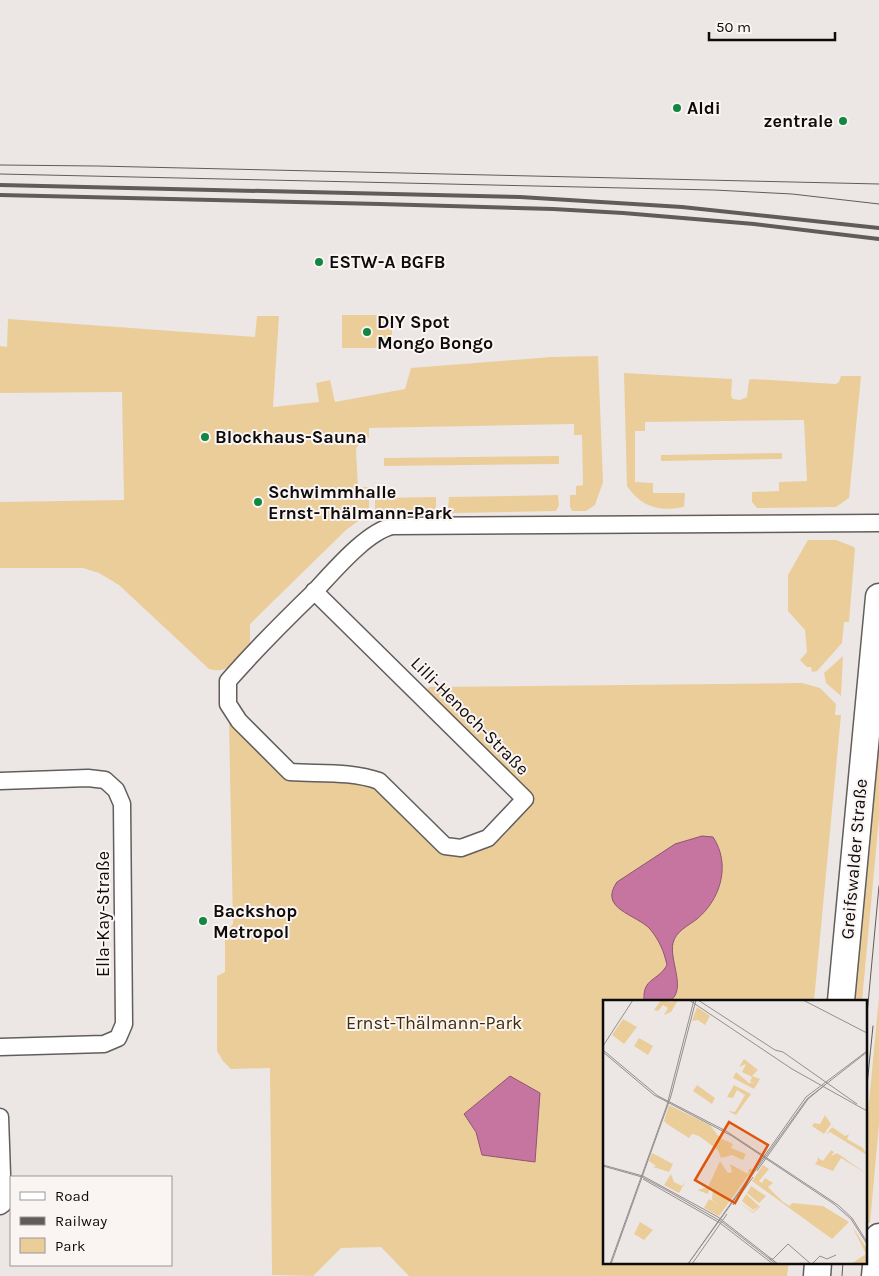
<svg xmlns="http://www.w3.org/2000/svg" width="879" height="1276" viewBox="0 0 879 1276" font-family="Karla,sans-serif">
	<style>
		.green { fill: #ebcd9a }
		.water { fill: #c5759f; stroke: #8e5573 }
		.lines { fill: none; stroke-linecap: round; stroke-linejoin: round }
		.minor-casing { stroke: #625e5c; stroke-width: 19 }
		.primary-casing { stroke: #625e5c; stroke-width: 29 }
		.minor { stroke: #fff; stroke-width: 16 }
		.primary { stroke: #fff; stroke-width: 26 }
		.tram { stroke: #5f5c5b; stroke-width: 1 }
		.rail { stroke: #5f5c5b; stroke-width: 4 }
		.poi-dot { fill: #128741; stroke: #faf4f3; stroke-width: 2 }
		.labels { text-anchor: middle; stroke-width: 4; stroke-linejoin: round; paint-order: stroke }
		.poi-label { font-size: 18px; font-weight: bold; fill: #0d0b0b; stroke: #faf4f3; text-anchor: start }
		.street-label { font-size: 18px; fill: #0d0b0b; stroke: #faf4f3 }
		.park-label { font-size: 18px; fill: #3e2c07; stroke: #faf4f3 }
		.inset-road { fill: none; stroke: #938f8e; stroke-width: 1 }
		.view { fill: #dd550c; fill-opacity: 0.15; stroke: #dd550c; stroke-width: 2.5 }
		.inset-edge { fill: none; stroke: #0d0b0b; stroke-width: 2.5 }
	</style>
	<rect width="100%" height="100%" fill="#ece7e5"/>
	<g class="green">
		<rect x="342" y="315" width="50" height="33"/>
		<path d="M 257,316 L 279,316 L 273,407 L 319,402 L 316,383 L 330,380 L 335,402 L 405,389 L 411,368 L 551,357 L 598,356 L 603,482 L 595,505 L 586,511 L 572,511 L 570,507 L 570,495 L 576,495 L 576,486 L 583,485 L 582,435 L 574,435 L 574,424 L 369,428 L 369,438 L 362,438 L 356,449 L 358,487 L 369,487 L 369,513 L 346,530 L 250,624 L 250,647 C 238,659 228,675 209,669 L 119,585 L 99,573 L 83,568 L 0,568 L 0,502 L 124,500 L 122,392 L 0,393 L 0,346 L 7,347 L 8,319 L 255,337 Z"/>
		<path d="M 624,373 L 732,379 L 731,396 L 733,399 L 740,400 L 747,397 L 749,380 L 752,379 L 836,384 L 839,382 L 841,376 L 861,376 L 849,498 L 836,507 L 757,508 L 752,502 L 752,492 L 779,491 L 779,482 L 807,481 L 804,420 L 645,422 L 645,431 L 635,431 L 635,482 L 653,483 L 653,493 L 685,493 L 684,507 C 659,512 641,507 627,486 Z"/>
		<polygon points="782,453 782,459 661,461 661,455"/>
		<polygon points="559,456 559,464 384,466 384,458"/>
		<polygon points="558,495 559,505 556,511 451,513 448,508 449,497"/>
		<polygon points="436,497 436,507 432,513 375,514 375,498"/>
		<polygon points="808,540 836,540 854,547 855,549 849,622 844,622 842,643 817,671 812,672 811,667 807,667 800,660 807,652 805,630 788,611 788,575"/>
		<polygon points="843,656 841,696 826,683 824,673"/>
		<path d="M 802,683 L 820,688 L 836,704 L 835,715 L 841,715 L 814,1001 L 604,1001 L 604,1262 L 789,1262 L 787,1276 L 409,1276 L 381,1247 L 341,1248 L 313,1276 L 272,1275 L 270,1068 L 231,1069 L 223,1061 L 217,1051 L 217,976 L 225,972 L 225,933 L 233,924 L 229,722 L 289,779 C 317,779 349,775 375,788 L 445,853 L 479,852 L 531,798 L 426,691 L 429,687 Z"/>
		<polygon points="879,692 879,818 862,1001 851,1001"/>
		<polygon points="879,997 879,1124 870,1223 865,1223 865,1144"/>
	</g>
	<g class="water">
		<path d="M 702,836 L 713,837 C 731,864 721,899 697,919 C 688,926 676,931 673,943 C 669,961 687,989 670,1001 L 646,1001 L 644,999 C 643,978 658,981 667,965 C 664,951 659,940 650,929 C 636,914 598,909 617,882 L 675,844 Z"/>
		<polygon points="510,1076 540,1093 535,1162 482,1155 476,1132 464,1114"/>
	</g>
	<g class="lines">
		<g class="minor-casing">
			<g id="minor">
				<path d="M 314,591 L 525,799 L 488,838 L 461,848 L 445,846 L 379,781 C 351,771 320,774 290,772 L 239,721 L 228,704 L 228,681 C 255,650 284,621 314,592 C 333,572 367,531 393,526 L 879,523"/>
				<polyline points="0,781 88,778 105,780 116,790 122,804 124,1024 118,1038 104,1044 0,1047"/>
				<polyline points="0,1117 3,1204 0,1206"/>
			</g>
		</g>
		<g class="primary-casing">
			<g id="primary">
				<polyline points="841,1001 879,597"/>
				<polyline points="817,1276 818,1262"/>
				<polyline points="875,1276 879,1237"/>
			</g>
		</g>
		<use href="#minor" class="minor"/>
		<use href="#primary" class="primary"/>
		<g class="tram">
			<polyline points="0,165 97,166 879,184"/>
			<polyline points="0,174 714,190 792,194 879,204"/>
			<polyline points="865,1036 879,886"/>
			<polyline points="865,1105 873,1026"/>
			<polyline points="842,1276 843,1262"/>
		</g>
		<g class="rail">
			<polyline points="0,185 520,197 682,207 879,228"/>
			<polyline points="0,195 380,204 553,209 623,213 754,224 879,239"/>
		</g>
	</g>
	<g class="poi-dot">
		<circle cx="677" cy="108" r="5"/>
		<circle cx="843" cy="121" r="5"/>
		<circle cx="319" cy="262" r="5"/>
		<circle cx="367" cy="332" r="5"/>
		<circle cx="205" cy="437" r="5"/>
		<circle cx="258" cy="502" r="5"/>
		<circle cx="203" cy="921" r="5"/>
	</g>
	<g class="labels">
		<g class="poi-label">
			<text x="687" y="114">Aldi</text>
			<text x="833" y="127" text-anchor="end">zentrale</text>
			<text x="329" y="268">ESTW-A BGFB</text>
			<text x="377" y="328">DIY Spot<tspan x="377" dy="21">Mongo Bongo</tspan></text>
			<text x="215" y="443">Blockhaus-Sauna</text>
			<text x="268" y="498">Schwimmhalle<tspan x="268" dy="21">Ernst-Thälmann-Park</tspan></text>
			<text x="213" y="917">Backshop<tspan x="213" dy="21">Metropol</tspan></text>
		</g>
		<g class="street-label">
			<text transform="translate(470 716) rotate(45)" y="6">Lilli-Henoch-Straße</text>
			<text transform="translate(854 859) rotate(-85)" y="6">Greifswalder Straße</text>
			<text transform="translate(103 914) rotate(-90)" y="6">Ella-Kay-Straße</text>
		</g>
		<g class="park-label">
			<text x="434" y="1029">Ernst-Thälmann-Park</text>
		</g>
	</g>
	<g transform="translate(603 1000)">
		<rect width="264" height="264" fill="#ece7e5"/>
		<path d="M 58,0 L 69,2 L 75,0 L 68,12 L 61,15 L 65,8 L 60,5 L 55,11 L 51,10 ZM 94,7 L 107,16 L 102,25 L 95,20 L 89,21 ZM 20,19 L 34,27 L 21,44 L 9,35 ZM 36,38 L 50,46 L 45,55 L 31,46 ZM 141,59 L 155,70 L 149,76 L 157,79 L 151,89 L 130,78 L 133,72 L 146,83 L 153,82 L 147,82 L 149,77 L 139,72 L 143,64 L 136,67 ZM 94,85 L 112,98 L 109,104 L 90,91 ZM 131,85 L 148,94 L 133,115 L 125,111 L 132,112 L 142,95 L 134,90 L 130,98 L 124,97 ZM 66,105 L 107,125 L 117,138 L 130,144 L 128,148 L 143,154 L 140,160 L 129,155 L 118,158 L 115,150 L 96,136 L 89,134 L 86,138 L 64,124 L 61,121 ZM 222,115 L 228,124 L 221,134 L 209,126 L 211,123 L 217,124 ZM 229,127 L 242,136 L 246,134 L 244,139 L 260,148 L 264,155 L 227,132 L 223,135 ZM 228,150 L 231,152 L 228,156 L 234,153 L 264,174 L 238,158 L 230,171 L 212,164 L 215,160 L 214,159 L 217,154 L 215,158 L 220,161 ZM 49,153 L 70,164 L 66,172 L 50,167 L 53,166 L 46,161 ZM 117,161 L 125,173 L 129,172 L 127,164 L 145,174 L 146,169 L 150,169 L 116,216 L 101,208 L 106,199 L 117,205 L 109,200 L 110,188 L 107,188 L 105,194 L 94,190 L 105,187 ZM 160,165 L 166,169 L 156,181 L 159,183 L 162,178 L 170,183 L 165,187 L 180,202 L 187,206 L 189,203 L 220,206 L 246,222 L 229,239 L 149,181 ZM 68,174 L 71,182 L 79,186 L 83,181 L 76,193 L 61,185 ZM 148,186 L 163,196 L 156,203 L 144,193 ZM 143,194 L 157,207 L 150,213 L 137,203 L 150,212 L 156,206 L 150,210 L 139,201 ZM 37,222 L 50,230 L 41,240 L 31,234 ZM 249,226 L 264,249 L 264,264 L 248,264 L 263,254 Z" fill="#ebcd9a"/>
		<path class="inset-road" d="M 86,0 L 189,69 L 264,111M 95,0 L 172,50 L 180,52 L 254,104M 200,0 L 264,33M 0,46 L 30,0M 0,50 L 55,96 L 123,131 L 235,205 L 249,218 L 264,242M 0,52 L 51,95 L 129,136 L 231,204 L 248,219 L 264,244M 0,165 L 40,176 L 115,217 L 175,264M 0,166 L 39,177 L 65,191 L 119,222 L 173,264M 154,171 L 205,99 L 222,85M 40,179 L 117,223 L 170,264M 130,205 L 150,177M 166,259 L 170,259 L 185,244 L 208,264M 7,264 L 64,105 L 91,0M 8,264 L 68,96 L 93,0M 85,264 L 203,97 L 264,51M 85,264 L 204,99 L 264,52M 89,264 L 124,214M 209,264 L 217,256 L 224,259 L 233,255"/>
		<path class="view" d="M 126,122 L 165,145 L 132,203 L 92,180 Z"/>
		<rect width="264" height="264" class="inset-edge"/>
	</g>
	<rect x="10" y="1176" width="162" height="90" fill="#faf4f3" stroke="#9b9796"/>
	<rect x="20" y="1192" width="25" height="8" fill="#ffffff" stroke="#9b9796"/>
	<text x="55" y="1201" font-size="15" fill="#0d0b0b">Road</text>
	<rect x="20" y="1217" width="25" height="8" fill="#5f5c5b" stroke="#9b9796"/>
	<text x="55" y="1226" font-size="15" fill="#0d0b0b">Railway</text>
	<rect x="20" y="1238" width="25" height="15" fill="#ebcd9a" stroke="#9b9796"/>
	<text x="55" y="1251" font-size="15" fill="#0d0b0b">Park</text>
	<path d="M709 32v8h126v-8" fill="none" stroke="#0d0b0b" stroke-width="2.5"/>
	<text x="716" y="32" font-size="15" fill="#0d0b0b" stroke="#faf4f3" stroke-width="4" paint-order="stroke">50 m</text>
</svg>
